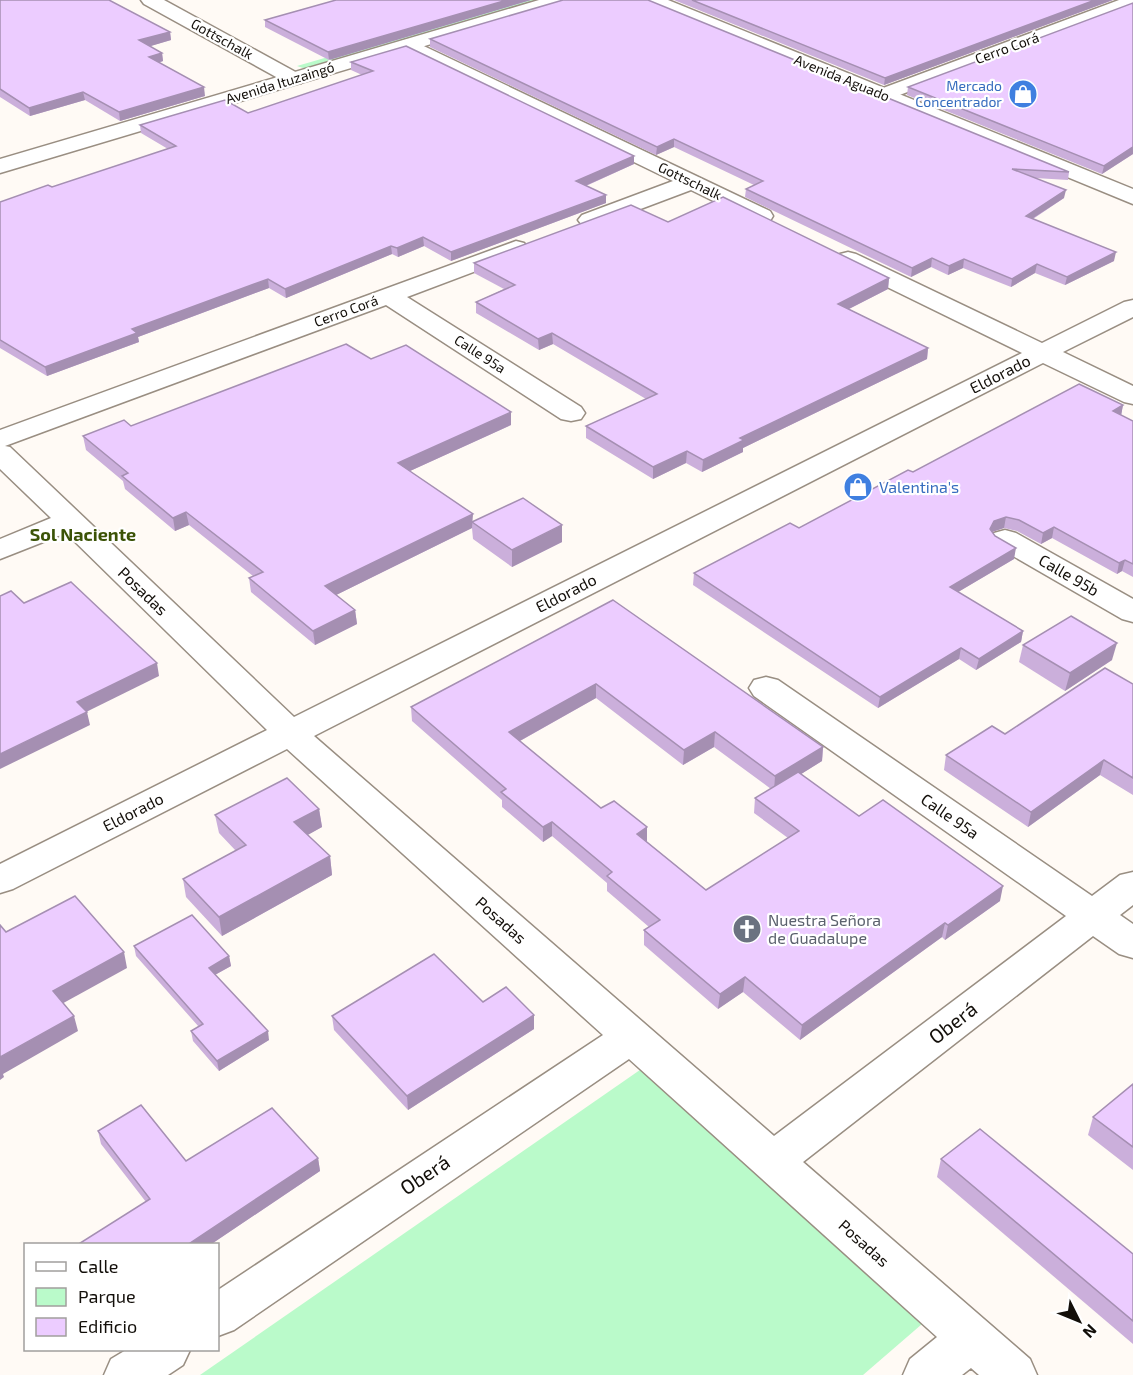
<svg xmlns="http://www.w3.org/2000/svg" width="1133" height="1375" viewBox="0 0 1133 1375" font-family="'Exo 2',sans-serif">
	<style>
		.green { fill: #bafaca }
		.lines { fill: none; stroke-linecap: round; stroke-linejoin: round }
		.street-casing { stroke: #998e82; stroke-width: 3 }
		.secondary-casing { stroke: #998e82; stroke-width: 3 }
		.street { fill: #fff; fill-rule: evenodd }
		.secondary { fill: #fff; fill-rule: evenodd }
		.wall { fill: #cbafdb; fill-rule: evenodd }
		.shaded-wall { fill: #a58fb2 }
		.building { fill: #ecccff; stroke: #a58fb2; stroke-width: 1.5 }
		.labels { text-anchor: middle; stroke-width: 4.5; stroke-linejoin: round; paint-order: stroke }
		.far-street-label { font-size: 14px; fill: #130f0a; stroke: #fff }
		.far-shop-label { font-size: 14px; fill: #366cbe; stroke: #fff; text-anchor: end }
		.street-label { font-size: 16px; fill: #130f0a; stroke: #fff }
		.shop-label { font-size: 16px; fill: #366cbe; stroke: #fff; text-anchor: start }
		.worship-label { font-size: 16px; fill: #5b616d; stroke: #fff; text-anchor: start }
		.neighbourhood-label { font-size: 18px; font-weight: bold; fill: #3b5307; stroke: #fff }
		.near-street-label { font-size: 20px; fill: #130f0a; stroke: #fff }
	</style>
	<rect width="100%" height="100%" fill="#fffaf5"/>
	<g class="green">
		<polygon points="525,0 547,0 309,70 297,66"/>
		<polygon points="650,1063 929,1318 863,1375 200,1375"/>
	</g>
	<g class="lines">
		<g class="street-casing">
			<g id="street">
				<polygon points="141,0 164,0 301,75 304,79 301,83 287,83 144,4"/>
				<polygon points="1119,0 1133,0 1133,7 889,99 875,99 872,95 875,91"/>
				<polygon points="409,39 770,211 773,216 770,221 762,223 754,221 691,190 598,225 590,227 582,225 578,220 582,215 673,181 402,49 399,45 402,41"/>
				<polygon points="516,241 524,243 528,248 524,253 407,297 581,407 585,413 581,419 571,421 561,419 386,305 5,446 10,447 294,717 1022,353 840,264 836,259 840,254 848,252 856,254 1042,343 1124,302 1133,300 1133,317 1063,352 1133,386 1133,404 1124,402 1043,363 314,736 774,1136 1066,916 754,696 749,688 754,680 766,677 778,680 1092,896 1120,875 1133,872 1133,905 1120,915 1133,924 1133,958 1119,954 1093,936 803,1162 1030,1359 1037,1375 979,1375 971,1368 962,1375 903,1375 910,1359 937,1337 629,1059 234,1330 218,1336 218,1290 603,1035 287,749 13,889 0,893 0,864 267,730 66,533 0,559 0,539 51,518 0,469 0,430"/>
				<polygon points="1005,530 1016,533 1133,599 1133,622 1122,619 994,545 990,539 994,533"/>
				<polygon points="126,1350 190,1350 183,1365 168,1375 104,1375 111,1359"/>
			</g>
		</g>
		<g class="secondary-casing">
			<g id="secondary">
				<polygon points="539,0 568,0 565,4 0,173 0,159"/>
				<polygon points="643,0 668,0 1133,189 1133,204 646,4"/>
			</g>
		</g>
		<use href="#street" class="street"/>
		<use href="#secondary" class="secondary"/>
	</g>
	<g class="wall">
		<polygon points="0,0 170,32 171,40 150,46 162,53 163,61 159,63 205,96 120,121 85,100 30,116 0,97"/>
		<polygon points="336,0 531,0 329,60 265,27 265,20"/>
		<polygon points="674,0 1113,0 884,85"/>
		<polygon points="430,39 1069,172 1068,180 1035,178 1064,198 1033,219 1114,261 1065,285 1035,273 1011,287 963,268 948,275 931,267 911,277 745,197 746,189 754,185 674,147 656,155 430,47"/>
		<polygon points="351,62 634,156 634,164 586,186 606,203 451,261 424,246 398,257 392,254 286,298 269,288 138,337 139,342 47,376 0,348 0,202 52,187 168,149 141,133 140,125 248,113 362,75 351,70"/>
		<polygon points="908,87 1133,154 1102,174 907,95"/>
		<polygon points="668,222 889,278 888,289 849,309 928,348 927,359 743,448 743,452 702,472 686,463 653,479 586,438 586,426 646,399 553,344 539,350 476,313 476,302 504,289 474,273 474,263"/>
		<polygon points="371,359 511,425 410,471 473,522 562,542 512,567 473,539 472,528 336,595 355,610 357,624 315,645 251,592 249,578 253,576 189,525 175,531 125,489 123,481 86,450 83,436 131,426"/>
		<polygon points="1123,405 1121,415 1133,421 1133,577 1122,571 1117,574 1052,538 1041,544 1017,531 1004,528 992,532 1014,559 958,592 1023,631 1021,642 976,670 959,659 878,708 693,585 694,573 799,528 913,472"/>
		<path d="M 613,600 L 823,747 L 822,761 L 801,774 L 859,816 L 1000,901 L 945,940 L 942,937 L 800,1040 L 743,992 L 718,1009 L 644,945 L 644,930 L 649,927 L 607,891 L 607,883 L 552,836 L 543,842 L 502,807 L 502,800 L 412,721 L 411,707 ZM 596,698 L 683,765 L 714,747 L 771,789 L 755,798 L 754,813 L 788,838 L 706,890 L 647,842 L 647,827 L 601,808 L 520,741 Z"/>
		<polygon points="1023,645 1112,660 1065,691 1019,662"/>
		<polygon points="1133,684 1133,795 1100,775 1028,827 944,770 946,755 1005,734"/>
		<polygon points="319,809 322,827 307,835 330,856 332,875 222,936 186,897 183,879 236,851 219,833 215,815"/>
		<polygon points="134,946 229,956 231,966 215,975 269,1040 219,1071 193,1041 191,1031 199,1027 136,956"/>
		<polygon points="483,1002 534,1029 408,1110 334,1030 332,1016"/>
		<polygon points="1133,1084 1133,1170 1088,1135 1093,1117"/>
		<polygon points="98,1131 186,1161 318,1158 320,1171 210,1245 77,1245 146,1202 101,1144"/>
		<polygon points="941,1159 1133,1254 1133,1344 937,1177"/>
	</g>
	<g class="shaded-wall">
		<polygon points="507,0 531,0 329,60 328,52"/>
		<polygon points="1095,0 1113,0 884,85 885,78"/>
		<polygon points="170,32 171,40 141,49 139,40"/>
		<polygon points="162,53 163,61 150,65 149,57"/>
		<polygon points="204,87 205,96 120,121 119,112"/>
		<polygon points="83,92 85,100 30,116 29,108"/>
		<polygon points="674,139 674,147 656,155 657,147"/>
		<polygon points="1133,147 1133,154 1102,174 1104,166"/>
		<polygon points="634,156 634,164 576,190 576,181"/>
		<polygon points="1066,190 1064,198 1024,224 1026,216"/>
		<polygon points="606,195 606,203 451,261 451,252"/>
		<polygon points="423,237 424,246 398,257 397,248"/>
		<polygon points="391,246 392,254 286,298 285,289"/>
		<polygon points="1116,252 1114,261 1065,285 1067,277"/>
		<polygon points="932,258 931,267 911,277 912,268"/>
		<polygon points="964,259 963,268 948,275 949,266"/>
		<polygon points="1037,264 1035,273 1011,287 1012,279"/>
		<polygon points="889,278 888,289 837,315 838,304"/>
		<polygon points="268,279 269,288 138,337 139,342 47,376 45,367 132,329"/>
		<polygon points="552,333 553,344 539,350 538,339"/>
		<polygon points="928,348 927,359 743,448 743,452 702,472 703,460 740,438"/>
		<polygon points="1123,405 1121,416 1113,411"/>
		<polygon points="511,412 511,425 399,476 398,463"/>
		<polygon points="687,451 686,463 653,479 653,467"/>
		<polygon points="186,512 189,525 175,531 173,518"/>
		<polygon points="473,514 472,528 326,600 325,586"/>
		<polygon points="1006,517 1004,528 992,532 990,529 994,521"/>
		<polygon points="562,525 562,542 512,567 512,550"/>
		<polygon points="1054,527 1052,538 1041,544 1043,533"/>
		<polygon points="1016,548 1014,559 948,598 950,587"/>
		<polygon points="1125,560 1122,571 1117,574 1119,563"/>
		<polygon points="355,610 357,624 315,645 313,631"/>
		<polygon points="1023,631 1021,642 976,670 979,659"/>
		<polygon points="1117,643 1112,660 1065,691 1070,673"/>
		<polygon points="961,648 959,659 878,708 880,697"/>
		<polygon points="157,663 159,676 80,715 77,702"/>
		<polygon points="596,684 596,698 509,747 509,732"/>
		<polygon points="87,712 90,725 0,769 0,754"/>
		<polygon points="715,732 714,747 683,765 684,750"/>
		<polygon points="823,747 822,761 774,791 775,776"/>
		<polygon points="1104,760 1100,775 1028,827 1031,812"/>
		<polygon points="319,809 322,827 297,841 294,822"/>
		<polygon points="552,822 552,836 543,842 543,827"/>
		<polygon points="647,827 647,842 637,834"/>
		<polygon points="330,856 332,875 222,936 219,917"/>
		<polygon points="1003,886 1000,901 945,940 948,925"/>
		<polygon points="945,923 942,937 800,1040 802,1025"/>
		<polygon points="124,952 127,968 58,1006 53,991"/>
		<polygon points="229,956 231,966 211,977 209,968"/>
		<polygon points="745,977 743,992 718,1009 720,994"/>
		<polygon points="534,1015 534,1029 408,1110 407,1096"/>
		<polygon points="74,1016 78,1031 3,1074 4,1077 0,1080 0,1057"/>
		<polygon points="268,1031 269,1040 219,1071 217,1061"/>
		<polygon points="318,1158 320,1171 210,1245 187,1245"/>
	</g>
	<g class="building">
		<polygon points="0,0 109,0 170,32 139,40 162,53 149,57 204,87 119,112 83,92 29,108 0,89"/>
		<polygon points="336,0 507,0 328,52 265,20"/>
		<polygon points="563,0 648,0 1069,172 1012,169 1066,190 1026,216 1116,252 1067,277 1037,264 1012,279 964,259 949,266 932,258 912,268 746,189 763,181 674,139 657,147 430,39"/>
		<polygon points="692,0 1095,0 885,78"/>
		<polygon points="1133,3 1133,147 1104,166 908,87"/>
		<polygon points="406,46 634,156 576,181 606,195 451,252 423,237 397,248 391,246 285,289 268,279 132,329 137,333 45,367 0,340 0,202 48,185 52,187 176,146 140,125 225,100 248,113 373,71 351,62"/>
		<polygon points="723,197 889,278 838,304 928,348 740,438 744,440 703,460 687,451 653,467 586,426 657,394 552,333 538,339 476,302 515,285 474,263 631,205 668,222"/>
		<polygon points="346,344 371,359 406,345 511,412 398,463 473,514 325,586 355,610 313,631 249,578 263,572 186,512 173,518 122,476 128,473 83,436 124,420 131,426"/>
		<polygon points="1079,384 1123,405 1113,411 1133,421 1133,564 1125,560 1119,563 1054,527 1043,533 1019,520 1006,517 994,521 990,529 995,536 1016,548 950,587 1023,631 979,659 961,648 880,697 694,573 790,523 799,528 908,470 913,472"/>
		<polygon points="523,498 562,525 512,550 472,522"/>
		<polygon points="71,582 157,663 77,702 87,712 0,754 0,596 11,591 24,603"/>
		<polygon points="613,600 823,747 775,776 715,732 684,750 596,684 509,732 601,808 614,801 647,827 637,834 706,890 799,831 755,798 798,772 859,816 883,800 1003,886 948,925 945,923 802,1025 745,977 720,994 644,930 660,920 607,876 612,872 552,822 543,827 501,792 506,789 411,707"/>
		<polygon points="1071,616 1117,643 1070,673 1023,645"/>
		<polygon points="1105,668 1133,684 1133,778 1104,760 1031,812 946,755 992,726 1005,734"/>
		<polygon points="287,778 319,809 294,822 330,856 219,917 183,879 246,845 215,815"/>
		<polygon points="75,896 124,952 53,991 74,1016 0,1057 0,925 6,932"/>
		<polygon points="192,915 229,956 209,968 268,1031 217,1061 191,1031 203,1024 134,946"/>
		<polygon points="434,954 483,1002 506,987 534,1015 407,1096 332,1016"/>
		<polygon points="1133,1084 1133,1147 1093,1117"/>
		<polygon points="141,1105 186,1161 272,1108 318,1158 187,1245 77,1245 150,1199 98,1131"/>
		<polygon points="980,1129 1133,1254 1133,1321 941,1159"/>
	</g>
	<defs>
		<g id="shop-disc" transform="scale(1.5)"><circle r="9.5" fill="#3f7fe0" stroke="#fff"/><path d="M-5-2.5h2.3a2.7 3.5 0 0 1 5.4 0H5L5.5 6h-11ZM-1.5-2.5h3a1.5 2.3 0 0 0-3 0Z" fill="#fff"/></g>
		<g id="church-disc" transform="scale(1.5)"><circle r="9.5" fill="#6b7280" stroke="#fff"/><path d="M-1.2-6h2.4v3.5h3.3v2.4h-3.3V6h-2.4V-.1h-3.3v-2.4h3.3Z" fill="#fff"/></g>
	</defs>
	<g fill-rule="evenodd">
		<use href="#shop-disc" x="1023" y="94"/>
		<use href="#shop-disc" x="858" y="487"/>
		<use href="#church-disc" x="747" y="929"/>
	</g>
	<g class="labels">
		<g class="far-street-label">
			<text transform="translate(222 39) rotate(29)" y="5">Gottschalk</text>
			<text transform="translate(1007 48) rotate(-20)" y="5">Cerro Corá</text>
			<text transform="translate(842 78) rotate(22)" y="5">Avenida Aguado</text>
			<text transform="translate(280 83) rotate(-17)" y="5">Avenida Ituzaingó</text>
			<text transform="translate(690 181) rotate(26)" y="5">Gottschalk</text>
			<text transform="translate(346 311) rotate(-20)" y="5">Cerro Corá</text>
			<text transform="translate(480 354) rotate(33)" y="5">Calle 95a</text>
		</g>
		<g class="far-shop-label">
			<text x="1002" y="91">Mercado<tspan x="1002" dy="16">Concentrador</tspan></text>
		</g>
		<g class="street-label">
			<text transform="translate(1000 374) rotate(-27)" y="6">Eldorado</text>
			<text transform="translate(1069 575) rotate(30)" y="6">Calle 95b</text>
			<text transform="translate(143 591) rotate(44)" y="6">Posadas</text>
			<text transform="translate(566 593) rotate(-27)" y="6">Eldorado</text>
			<text transform="translate(133 812) rotate(-27)" y="6">Eldorado</text>
			<text transform="translate(950 816) rotate(35)" y="6">Calle 95a</text>
			<text transform="translate(501 920) rotate(42)" y="6">Posadas</text>
			<text transform="translate(864 1243) rotate(42)" y="6">Posadas</text>
		</g>
		<g class="shop-label">
			<text x="879" y="493">Valentina's</text>
		</g>
		<g class="worship-label">
			<text x="768" y="926">Nuestra Señora<tspan x="768" dy="18">de Guadalupe</tspan></text>
		</g>
		<g class="neighbourhood-label">
			<text x="83" y="541">Sol Naciente</text>
		</g>
		<g class="near-street-label">
			<text transform="translate(953 1023) rotate(-38)" y="7">Oberá</text>
			<text transform="translate(425 1175) rotate(-34)" y="7">Oberá</text>
		</g>
	</g>
	<rect x="24" y="1243" width="195" height="108" fill="#ffffff" stroke="#a19f9d" stroke-width="1.5"/>
	<rect x="36" y="1262" width="30" height="9" fill="#ffffff" stroke="#a19f9d" stroke-width="1.5"/>
	<text x="78" y="1273" font-size="18" fill="#130f0a">Calle</text>
	<rect x="36" y="1288" width="30" height="18" fill="#bafaca" stroke="#a19f9d" stroke-width="1.5"/>
	<text x="78" y="1303" font-size="18" fill="#130f0a">Parque</text>
	<rect x="36" y="1318" width="30" height="18" fill="#ecccff" stroke="#a19f9d" stroke-width="1.5"/>
	<text x="78" y="1333" font-size="18" fill="#130f0a">Edificio</text>
	<g transform="translate(1079 1321) rotate(133)" stroke="#ffffff" stroke-width="4.5" paint-order="stroke">
	<path d="M0-4.5L10 22L0 15L-10 22Z" fill="#130f0a"/>
	<text y="-9" font-size="16" font-weight="bold" text-anchor="middle" fill="#130f0a">N</text>
	</g>
</svg>
